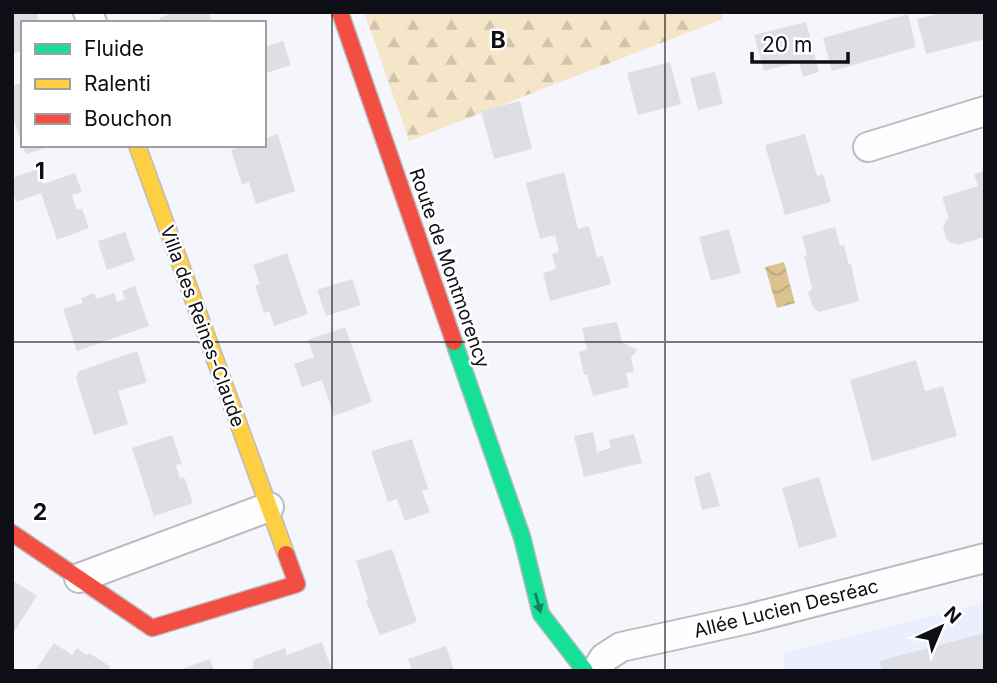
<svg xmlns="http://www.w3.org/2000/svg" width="997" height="683" viewBox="0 0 997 683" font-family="Inter,sans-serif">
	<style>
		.built { fill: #ebeefc }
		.forest { fill: url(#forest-firs) }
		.water { fill: url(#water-waves) }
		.building { fill: #dedfe5 }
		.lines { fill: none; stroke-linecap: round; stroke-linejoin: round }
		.street-casing { stroke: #bbbcc2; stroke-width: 32 }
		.fast-casing { stroke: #bbbcc2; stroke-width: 19 }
		.slow-casing { stroke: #bbbcc2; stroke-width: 19 }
		.jam-casing { stroke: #bbbcc2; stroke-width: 19 }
		.street { stroke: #fefefe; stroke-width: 28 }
		.fast { stroke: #16e098; stroke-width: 16 }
		.slow { stroke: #ffcf43; stroke-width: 16 }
		.jam { stroke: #f24e42; stroke-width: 16 }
		.oneway { fill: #12825e }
		.grid { fill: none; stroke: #0e0f16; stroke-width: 2; stroke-opacity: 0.55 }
		.labels { text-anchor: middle; stroke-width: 5; stroke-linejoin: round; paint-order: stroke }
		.street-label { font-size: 19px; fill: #0e0f16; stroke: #fff }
		.grid-label { font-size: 23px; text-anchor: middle; font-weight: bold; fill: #0e0f16; stroke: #fff; stroke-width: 5; stroke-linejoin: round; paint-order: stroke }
	</style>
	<defs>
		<pattern id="forest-firs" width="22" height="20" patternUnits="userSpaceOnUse" patternTransform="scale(1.75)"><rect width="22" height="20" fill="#f6e6c9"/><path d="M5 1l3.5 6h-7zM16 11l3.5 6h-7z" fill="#d2c4ac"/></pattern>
		<pattern id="water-waves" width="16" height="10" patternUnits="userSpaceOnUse" patternTransform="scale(1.75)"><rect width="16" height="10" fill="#dac291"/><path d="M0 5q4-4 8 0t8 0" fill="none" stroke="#baa67c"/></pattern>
	</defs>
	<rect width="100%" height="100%" fill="#f5f6fb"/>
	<polygon class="built" points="985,602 985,671 786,671 782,653"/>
	<polygon class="forest" points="364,12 721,12 723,19 409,141"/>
	<polygon class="water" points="784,262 795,303 777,308 765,267"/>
	<g class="building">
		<polygon points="12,12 36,12 40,23 23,23 23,51 12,54"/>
		<polygon points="176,12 208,12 212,23 161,23 159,18"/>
		<polygon points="985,12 985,39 926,54 917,19 945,12"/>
		<polygon points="908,14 916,47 832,71 823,38"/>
		<polygon points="806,22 819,72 803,77 799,62 764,71 754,35"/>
		<polygon points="283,41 291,65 266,73 264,47"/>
		<polygon points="670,62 681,104 638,115 627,73"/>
		<polygon points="715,72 723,104 698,110 690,78"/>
		<polygon points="23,82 23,145 22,145 12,115 12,86"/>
		<polygon points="520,101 532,149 494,159 481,111"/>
		<polygon points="278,134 295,191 256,204 249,182 242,185 231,150 246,145 264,145 264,139"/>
		<polygon points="805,134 817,176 823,174 831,202 785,215 765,145"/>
		<polygon points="22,145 51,145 51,146 26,154"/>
		<polygon points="38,169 43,184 75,173 82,192 72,195 77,210 82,209 89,228 57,240 41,193 16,202 12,190 12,178"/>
		<polygon points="985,171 985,237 957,245 957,243 953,244 947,240 943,228 946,220 949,219 942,197 978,186 974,174"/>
		<polygon points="564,172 578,229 589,226 597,257 603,256 611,284 550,301 543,273 556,269 552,254 559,252 555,235 540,239 526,183"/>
		<polygon points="835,227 840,246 844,245 849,265 851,264 859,301 819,312 813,307 808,293 812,288 804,256 807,255 802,236"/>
		<polygon points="729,229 741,273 711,281 699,237"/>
		<polygon points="125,232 135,260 107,270 98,241"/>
		<polygon points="287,253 308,314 274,326 269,311 264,313 255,285 260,284 253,265"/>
		<polygon points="352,279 361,305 326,316 317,290"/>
		<polygon points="135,286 149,326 77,351 63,309 83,303 81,298 94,293 96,299 114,293 117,302 125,299 122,291"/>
		<polygon points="617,322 622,342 637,350 631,358 634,372 626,373 629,387 593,396 587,374 584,375 579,352 587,350 582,328"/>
		<polygon points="345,327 372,402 334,416 322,380 302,387 294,364 314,357 308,340"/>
		<polygon points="137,351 147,382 118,391 128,424 94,435 76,378 79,371"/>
		<polygon points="916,360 925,391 943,386 957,436 872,461 850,380"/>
		<polygon points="593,432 597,452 611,448 609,440 634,434 642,463 584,477 574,436"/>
		<polygon points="172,435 182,464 176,465 180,479 184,477 193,503 154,516 132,448"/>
		<polygon points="412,439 428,489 422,491 430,512 405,521 397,499 388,502 371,451"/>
		<polygon points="710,472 720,506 702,510 694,477"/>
		<polygon points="819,477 837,537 799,548 782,488"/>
		<polygon points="392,549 417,622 380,635 366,601 368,600 364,586 356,561"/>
		<polygon points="12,580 37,596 12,635"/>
		<polygon points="985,633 985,671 882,671 879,661"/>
		<polygon points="322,642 332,671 253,671 253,660 285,648 287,655"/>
		<polygon points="54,643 72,655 77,648 87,655 89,653 110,666 107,671 35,671"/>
		<polygon points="446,646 454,671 412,671 408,659"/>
		<polygon points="210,659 214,671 185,671 184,668"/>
	</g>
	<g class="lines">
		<g class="street-casing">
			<g id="street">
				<polyline points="88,12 92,23"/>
				<polyline points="868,147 985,111"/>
				<polyline points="79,578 269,507"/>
				<polyline points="596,671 604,658 621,647 748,619 985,558"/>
			</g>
		</g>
		<g class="fast-casing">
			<polyline id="fast" points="454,342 522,537 541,614 585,671"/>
		</g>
		<g class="slow-casing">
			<polyline id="slow" points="137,145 286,554"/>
		</g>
		<g class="jam-casing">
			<g id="jam">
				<polyline points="340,12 454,342"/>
				<polyline points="12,533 152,628 297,584 286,554"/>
			</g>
		</g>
		<use href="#street" class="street"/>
		<use href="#fast" class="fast"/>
		<use href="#slow" class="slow"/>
		<use href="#jam" class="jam"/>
	</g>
	<defs><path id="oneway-solid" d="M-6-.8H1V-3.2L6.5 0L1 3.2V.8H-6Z" transform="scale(1.75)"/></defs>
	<use class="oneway" href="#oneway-solid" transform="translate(538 603) rotate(75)"/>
	<path class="grid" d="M 332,12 L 332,671M 665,12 L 665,671M 12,342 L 985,342"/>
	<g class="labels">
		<g class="street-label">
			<text transform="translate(450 268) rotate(71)" y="7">Route de Montmorency</text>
			<text transform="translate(203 326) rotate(70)" y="7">Villa des Reines-Claude</text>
			<text transform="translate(786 608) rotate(-14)" y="7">Allée Lucien Desréac</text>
		</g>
	</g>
	<g class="grid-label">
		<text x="498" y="48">B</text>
		<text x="40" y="179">1</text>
		<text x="40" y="520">2</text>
	</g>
	<rect width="997" height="683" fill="none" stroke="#0e0f16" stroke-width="28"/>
	<rect x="21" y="21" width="245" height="126" fill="#ffffff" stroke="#9f9fa2" stroke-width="2"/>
	<rect x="35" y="44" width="35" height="10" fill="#16e098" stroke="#9f9fa2" stroke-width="2"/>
	<text x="84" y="56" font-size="21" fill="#0e0f16">Fluide</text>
	<rect x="35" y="79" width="35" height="10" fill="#ffcf43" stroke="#9f9fa2" stroke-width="2"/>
	<text x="84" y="91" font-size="21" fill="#0e0f16">Ralenti</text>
	<rect x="35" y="114" width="35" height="10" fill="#f24e42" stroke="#9f9fa2" stroke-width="2"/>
	<text x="84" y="126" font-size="21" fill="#0e0f16">Bouchon</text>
	<g transform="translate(941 627) rotate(44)" stroke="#ffffff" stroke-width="5" paint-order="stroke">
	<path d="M0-5L12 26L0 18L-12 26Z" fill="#0e0f16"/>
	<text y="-10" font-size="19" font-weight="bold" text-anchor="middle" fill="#0e0f16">N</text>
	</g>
	<path d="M752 52v10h96v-10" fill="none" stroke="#0e0f16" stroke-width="3.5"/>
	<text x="762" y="52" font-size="21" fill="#0e0f16" stroke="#ffffff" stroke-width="5" paint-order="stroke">20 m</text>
</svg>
